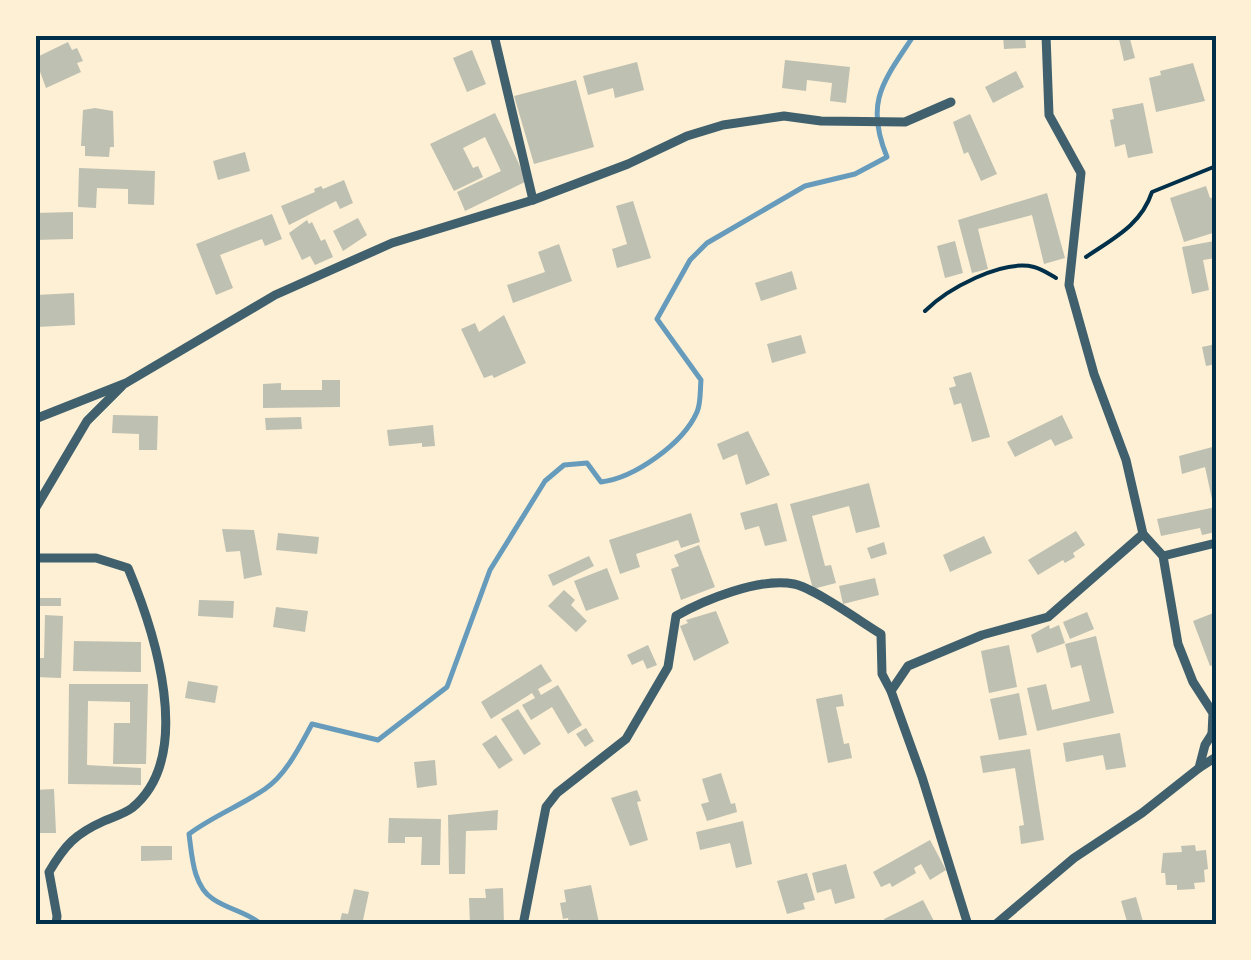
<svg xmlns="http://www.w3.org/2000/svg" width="1251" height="960" viewBox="0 0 1251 960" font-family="'Fira Sans',sans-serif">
<rect width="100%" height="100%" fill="#fdf0d5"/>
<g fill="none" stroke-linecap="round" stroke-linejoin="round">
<!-- stream -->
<path stroke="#669bbc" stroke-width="5" d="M262,925C248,912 229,910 213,899C193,886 192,856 189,834C213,816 240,806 265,789C286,775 300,746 312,724L378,740L447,687L490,570L545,481L564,465L587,463L601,482C634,478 683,444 697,412C701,403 700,390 701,380L657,319L690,260L707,243L805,186L855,174L887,157C864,101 884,81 914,35"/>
</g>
<!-- building -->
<g fill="#bec0b2">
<polygon points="1003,35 1025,35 1026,48 1004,49"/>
<polygon points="1118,35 1129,35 1135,58 1124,61"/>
<polygon points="68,42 72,50 77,48 83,61 77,63 81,72 46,88 35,58"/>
<polygon points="472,50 486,84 467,92 453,58"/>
<polygon points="785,60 850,67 846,103 830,101 832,83 807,80 806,91 782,88"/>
<polygon points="637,62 644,90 615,98 613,88 588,95 583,76"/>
<polygon points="1193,63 1205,101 1156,112 1149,78 1161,75 1160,71"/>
<polygon points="1016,71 1024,87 993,103 985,87"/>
<polygon points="576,80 594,147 534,164 514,96"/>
<polygon points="1143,103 1153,153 1128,158 1125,144 1115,147 1110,120 1114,119 1112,109"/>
<polygon points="95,108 113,111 114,147 110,147 109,157 85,156 85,146 81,146 83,110"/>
<polygon points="495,113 527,181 465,211 457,192 501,171 485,137 463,148 473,168 478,166 483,177 454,191 430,144"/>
<polygon points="970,114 997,174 981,181 968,152 964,154 953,122"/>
<polygon points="245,152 250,171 218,180 213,161"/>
<polygon points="79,168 155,171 154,205 128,204 128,189 97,188 96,208 78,207"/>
<polygon points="344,180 353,203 340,209 336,201 289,225 281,206 315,192 314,189 321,186 323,189"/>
<polygon points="1206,186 1210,198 1216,197 1216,232 1184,242 1170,198"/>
<polygon points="1047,193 1065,258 1044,264 1032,215 978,229 988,269 972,273 958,220"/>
<polygon points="633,201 651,258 617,268 612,249 627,244 616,206"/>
<polygon points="73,212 73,239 35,240 35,213"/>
<polygon points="272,214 282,239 265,246 262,239 220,255 233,288 216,295 196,244"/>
<polygon points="358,218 367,235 343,251 333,231"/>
<polygon points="307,220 309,224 312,222 321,241 325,239 333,257 315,265 310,256 302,260 289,233"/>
<polygon points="955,241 963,273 945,278 937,246"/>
<polygon points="1214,241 1216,258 1203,260 1209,290 1192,294 1182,247"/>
<polygon points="559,244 572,281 513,303 507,285 545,272 538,252"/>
<polygon points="792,271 797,289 761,301 755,283"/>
<polygon points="74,293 75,325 37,327 36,295"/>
<polygon points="504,315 526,363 494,378 492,375 484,378 461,329 475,323 479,332"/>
<polygon points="801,335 806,353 772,363 767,344"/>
<polygon points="1216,344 1216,364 1206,366 1202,347"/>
<polygon points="971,372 990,437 972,442 961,403 954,405 949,388 956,386 953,377"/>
<polygon points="322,380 340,380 340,407 263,408 263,384 281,383 281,390 322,390"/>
<polygon points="113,415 158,416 157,450 139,450 139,434 112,433"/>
<polygon points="1062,415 1073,438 1055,446 1051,439 1015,457 1007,442"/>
<polygon points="301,417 302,429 266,430 265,418"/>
<polygon points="433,425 435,446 422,447 422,443 389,446 387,430"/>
<polygon points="748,431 770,475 746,485 737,454 723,460 717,444"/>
<polygon points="1216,446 1216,503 1213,504 1205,467 1182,474 1179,456"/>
<polygon points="869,483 880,527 856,533 849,506 812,516 825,566 831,565 836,583 813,589 790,504"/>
<polygon points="777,503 787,541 765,546 759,526 745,530 740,513"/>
<polygon points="1216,507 1216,532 1202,535 1200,528 1161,536 1157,519"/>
<polygon points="691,513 700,542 681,548 678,540 636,554 640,567 620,574 609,540"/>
<polygon points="222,529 254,530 262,575 244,579 240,551 226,552"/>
<polygon points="1076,531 1085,545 1073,553 1075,557 1065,563 1063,560 1038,575 1028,560"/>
<polygon points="278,533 319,537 317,554 276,550"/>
<polygon points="984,536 992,553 950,572 943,555"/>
<polygon points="884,542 887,554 871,559 867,548"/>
<polygon points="699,545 715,587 681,600 671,569 679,566 674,555"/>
<polygon points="589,556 594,566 553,586 548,575"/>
<polygon points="607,568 619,599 586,611 574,581"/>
<polygon points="875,578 879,595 843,604 839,586"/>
<polygon points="564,590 575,600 571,605 587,621 576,632 548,606"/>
<rect x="40" y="598" width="21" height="8"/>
<polygon points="199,600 234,601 233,618 198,616"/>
<polygon points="276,607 308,611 305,632 273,627"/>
<polygon points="716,611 729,643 694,661 680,626 688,623 686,620"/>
<polygon points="1087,612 1094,629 1070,639 1063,622"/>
<polygon points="1216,612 1216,664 1210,666 1193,621"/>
<polygon points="45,615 63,616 61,678 35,677 35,658 44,658"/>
<polygon points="1049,625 1050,629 1059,625 1065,643 1037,653 1031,635"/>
<polygon points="1096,636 1114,713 1037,731 1027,688 1046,684 1052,710 1090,701 1081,665 1071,668 1065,644"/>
<polygon points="74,641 141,642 141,672 73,671"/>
<polygon points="648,645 657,665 647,669 643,660 632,665 627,655"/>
<polygon points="1009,645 1017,687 989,693 981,651"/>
<polygon points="541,664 552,681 538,689 541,695 558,685 582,725 568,734 552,707 531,720 522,705 535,698 532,693 491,719 481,702"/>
<polygon points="188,681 218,686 215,703 185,698"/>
<polygon points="69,684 148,684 146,764 113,764 114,723 130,723 130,702 88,701 87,765 141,768 141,785 68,784"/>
<polygon points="1019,693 1027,735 999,740 990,699"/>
<polygon points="842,694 844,706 836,707 844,744 849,743 852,758 828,763 816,699"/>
<polygon points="518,709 541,744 524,755 501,719"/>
<polygon points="586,728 594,741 585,747 576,734"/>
<polygon points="1120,733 1126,767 1106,770 1103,755 1066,762 1063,743"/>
<polygon points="496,735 513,760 499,769 482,744"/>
<polygon points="1030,749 1044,840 1021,844 1019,826 1024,825 1015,768 983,773 980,756"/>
<polygon points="435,760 437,785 417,788 414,762"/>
<polygon points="721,773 731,804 735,803 737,812 707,821 701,804 709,802 702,779"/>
<polygon points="54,789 56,833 37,833 35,790"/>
<polygon points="637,790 641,801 637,802 648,840 630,846 611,798"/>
<polygon points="498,810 497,830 466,831 465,874 449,874 448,815"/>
<polygon points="389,818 441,819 440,865 421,865 422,837 405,837 405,843 388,843"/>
<polygon points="743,821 752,864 736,868 730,843 700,850 696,832"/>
<polygon points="930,840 946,870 930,880 921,864 914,868 916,873 892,887 890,883 881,887 873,872"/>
<polygon points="1195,845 1196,851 1206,850 1208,869 1204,870 1205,882 1194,883 1195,889 1177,890 1177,885 1166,885 1165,873 1161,873 1163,853 1182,852 1181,846"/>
<polygon points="141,846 172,846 172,860 141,861"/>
<polygon points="846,864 855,898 835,904 831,889 817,893 812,873"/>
<polygon points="807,873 815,900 803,903 805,909 787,914 777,881"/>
<polygon points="591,885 599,923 569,925 568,918 563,919 560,903 566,902 564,890"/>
<polygon points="503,888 504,925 470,925 469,898 486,898 485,889"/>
<polygon points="354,889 369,892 362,925 339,925 342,913 348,914"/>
<polygon points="1136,897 1144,925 1128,925 1121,901"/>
<polygon points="923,900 936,925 887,925 884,919"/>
</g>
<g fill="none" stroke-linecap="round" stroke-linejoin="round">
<!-- path -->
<g stroke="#003049" stroke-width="4">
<path d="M1086,257C1114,238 1141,225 1152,192L1216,166"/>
<path d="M925,311C947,289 1002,259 1034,267C1042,269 1049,274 1056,278"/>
</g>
<!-- minor -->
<g stroke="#3f606c" stroke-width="9">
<polyline points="494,35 533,200"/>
<polyline points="1046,35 1049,115 1081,173 1069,285 1094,374 1126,460 1143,534 1163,556 1178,644 1193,682 1213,713 1212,734 1216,741"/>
<polyline points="35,419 126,383 275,295 392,243 533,200 628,164 687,136 723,125 784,116 821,121 905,122 951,102"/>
<polyline points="35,509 87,421 122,386"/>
<polyline points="1163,556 1216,543"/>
<path d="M35,558H96L128,568C154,630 196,756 132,808C124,814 113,817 104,821C75,834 65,845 49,872L57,916L56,925"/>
<polyline points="891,691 908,666 982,635 1048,617 1143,534"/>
<polyline points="1199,768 1216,757"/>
<path d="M523,925L546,807L557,793L626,739L668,667L676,616C704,600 760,577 794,584C814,588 861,622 881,634L882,674L891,691L922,777L968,925"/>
<polyline points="995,925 1074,858 1142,813 1199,768 1205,745 1212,734"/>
</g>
</g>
<!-- border -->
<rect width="1251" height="960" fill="none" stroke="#fdf0d5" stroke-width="75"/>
<rect x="38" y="38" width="1176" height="884" fill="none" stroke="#003049" stroke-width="4"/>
</svg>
